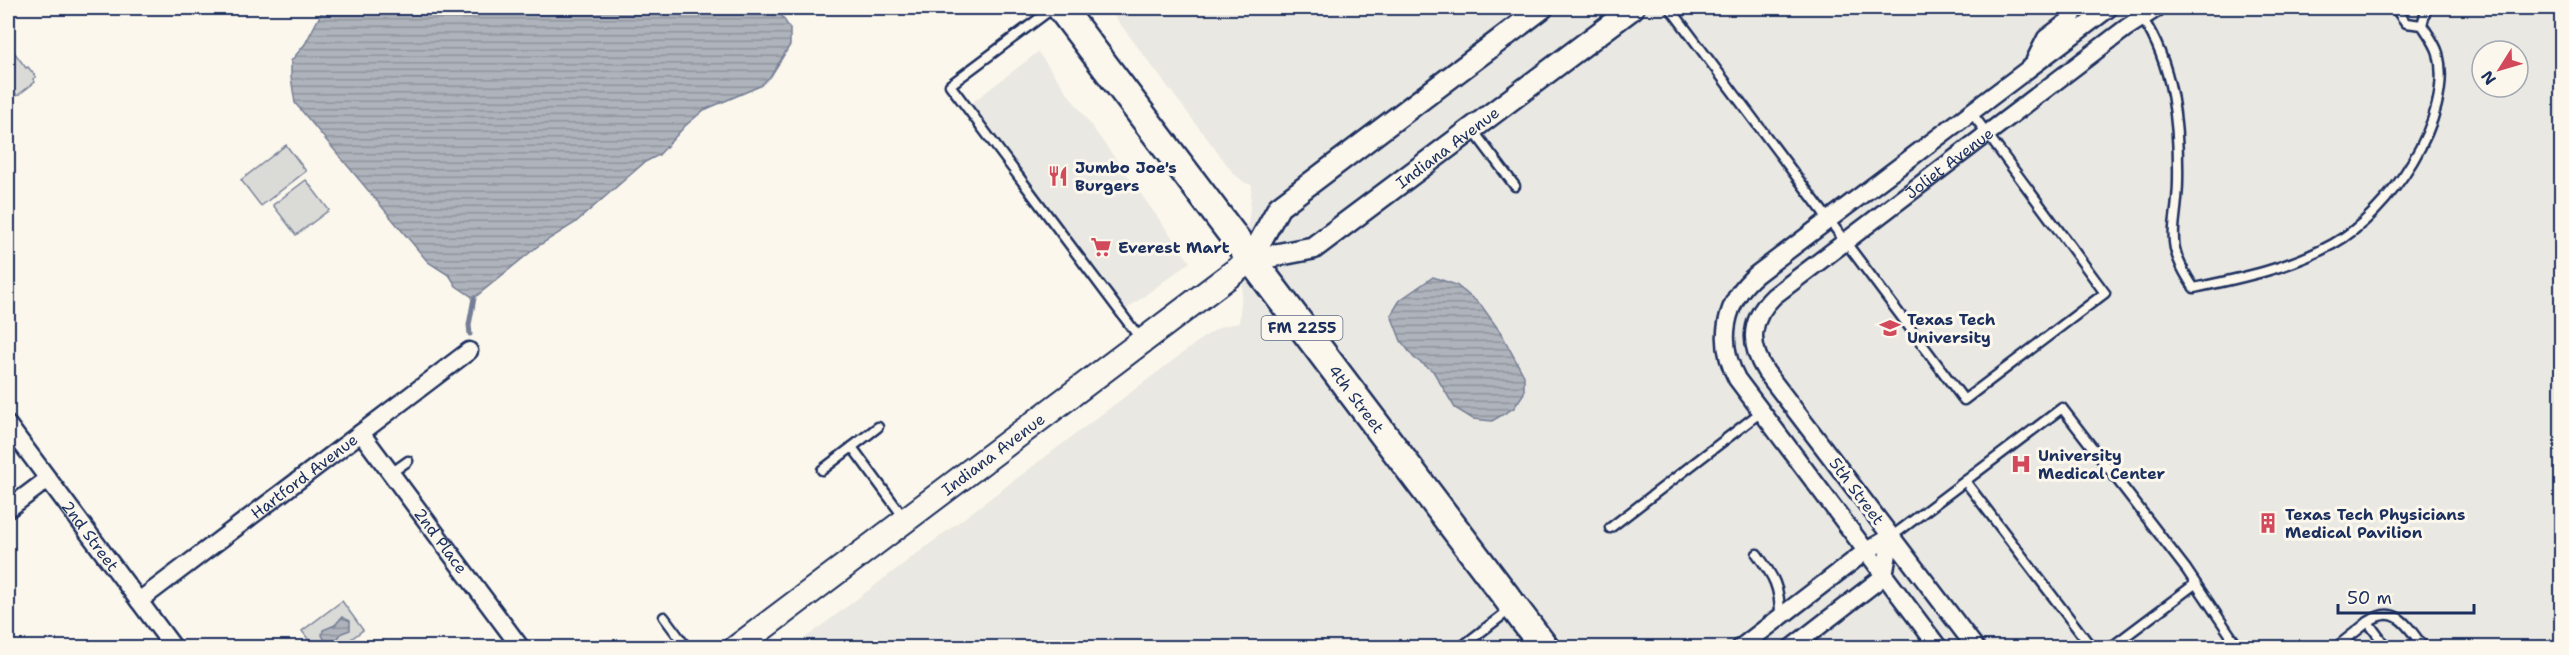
<svg xmlns="http://www.w3.org/2000/svg" width="2569" height="655" viewBox="0 0 2569 655" font-family="'Shantell Sans',sans-serif">
<defs>
<pattern id="water-rules" width="6" height="5" patternUnits="userSpaceOnUse" patternTransform="scale(1.5)"><rect width="6" height="5" fill="#afb3bb"/><path d="M0 2.5h6" fill="none" stroke="#8e929b"/></pattern>
</defs>
<rect width="100%" height="100%" fill="#fbf7ec"/>
<filter id="ink" filterUnits="userSpaceOnUse"><feTurbulence type="fractalNoise" baseFrequency=".0167" numOctaves="2"/><feDisplacementMap in="SourceGraphic" scale="12" xChannelSelector="R" yChannelSelector="G"/><feConvolveMatrix kernelMatrix="1 2 1 2 8 2 1 2 1" color-interpolation-filters="sRGB"/></filter>
<g filter="url(#ink)">
<!-- built -->
<g fill="#eae8e2" fill-rule="evenodd">
<path d="M1108,8H2561V647L792,648L1204,337L1222,326L1239,323L1252,185L1245,183L1234,174ZM2482,51H2518V87H2482Z"/>
<polygon points="1038,52 1190,262 1124,311 969,105"/>
</g>
<!-- pitch -->
<g fill="#dadad7" stroke="#7a849a" stroke-width="1.5">
<polygon points="8,44 26,68 28,67 36,77 33,79 35,82 17,96 8,83"/>
<polygon points="286,145 306,171 261,206 241,180"/>
<polygon points="306,180 329,210 296,235 273,205"/>
<polygon points="342,601 363,630 339,648 314,647 302,631"/>
</g>
<!-- water -->
<g fill="url(#water-rules)" stroke="#747e96" stroke-width="1.5">
<polygon points="324,8 777,8 790,29 790,45 771,76 760,86 704,110 685,126 659,155 645,162 575,223 538,246 474,298 456,286 450,276 428,262 295,103 291,77 291,61 305,44"/>
<polygon points="1433,277 1456,285 1481,305 1501,333 1524,376 1524,393 1514,408 1492,421 1473,419 1455,408 1433,371 1414,358 1401,341 1391,315 1400,300"/>
<polygon points="342,617 350,621 350,630 342,633 334,643 326,642 322,635 323,630 335,625"/>
</g>
<g fill="none" stroke-linecap="round" stroke-linejoin="round">
<!-- stream -->
<polyline stroke="#747e96" stroke-width="5" points="470,334 469,325 474,298"/>
<!-- service casing -->
<g stroke="#1b2f5e" stroke-width="13">
<g id="service">
<polyline points="1053,8 950,85 1142,341"/>
<polyline points="1670,8 1964,400 2105,293 1971,112"/>
<path d="M2142,18C2174,65 2179,126 2178,182C2177,233 2162,240 2194,288C2242,278 2290,268 2333,244C2388,214 2455,118 2438,53C2435,43 2428,34 2422,25L2406,23L2395,8"/>
<polyline points="2422,25 2426,10 2424,8"/>
<polyline points="1472,129 1515,186"/>
<polyline points="852,447 905,519"/>
<polyline points="822,470 878,427"/>
<polyline points="391,473 408,461"/>
<polyline points="1965,481 2092,648"/>
<polyline points="1610,528 1761,412"/>
<polyline points="1891,537 2062,408 2186,569 2239,648"/>
<path d="M1757,554C1774,577 1780,587 1780,616"/>
<polyline points="664,617 687,648"/>
<path d="M2368,622C2396,602 2408,627 2424,648"/>
<polyline points="1460,648 1512,608"/>
<polyline points="2110,648 2195,584"/>
<polyline points="2335,648 2368,622 2387,648"/>
</g>
</g>
<!-- minor casing -->
<g stroke="#1b2f5e" stroke-width="21">
<g id="minor">
<polyline points="2035,60 2046,38 2071,19 2076,8"/>
<path id="s1" d="M8,425L174,648"/>
<path id="s2" d="M361,433L521,648"/>
<polyline points="8,509 48,479"/>
<path id="s3" d="M139,601L469,351"/>
<polyline points="1740,648 1866,551 1891,537"/>
<polyline points="1791,648 1884,576 1891,537"/>
<path d="M1939,648L1737,379C1717,342 1724,301 1757,274L2109,8"/>
<path id="s4" d="M1976,648L1766,372C1748,344 1750,319 1774,296L2126,28L2157,8"/>
</g>
</g>
<!-- tertiary casing -->
<g stroke="#1b2f5e" stroke-width="26">
<g id="tertiary">
<path id="s5" d="M1250,260L1313,248L1633,8"/>
<polyline points="1250,260 1279,207 1542,8"/>
</g>
</g>
<!-- secondary casing -->
<g stroke="#1b2f5e" stroke-width="28">
<g id="secondary">
<path id="s6" d="M736,648L1250,260"/>
</g>
</g>
<!-- primary casing -->
<g stroke="#1b2f5e" stroke-width="32">
<g id="primary">
<path id="s7" d="M1061,8L1545,648"/>
</g>
</g>
<!-- service -->
<use href="#service" stroke="#fbf7ec" stroke-width="8"/>
<!-- minor -->
<use href="#minor" stroke="#fbf7ec" stroke-width="16"/>
<!-- tertiary -->
<use href="#tertiary" stroke="#fbf7ec" stroke-width="21"/>
<!-- secondary -->
<use href="#secondary" stroke="#fbf7ec" stroke-width="24"/>
<!-- primary -->
<use href="#primary" stroke="#fbf7ec" stroke-width="27"/>
</g>
</g>
<!-- icons -->
<defs>
<g id="restaurant-bare" transform="scale(1.62)"><path d="M-5-6h1v4h1v-4h1v4h1v-4h1v5L-1.5 .5V6h-2V.5L-5-1ZM5-6V6H3V1.5H1.5Q1.5-4 5-6Z" fill="#d1495b" stroke="#fbf7ec" stroke-width="2.5" paint-order="stroke"/></g>
<g id="supermarket-bare" transform="scale(1.62)"><path d="M-6-5.5h2.5l.6 2H6L4.5 2H-2.5L-4.4-4H-6ZM-1.5 3.2a1.3 1.3 0 1 0 .1 0ZM3 3.2a1.3 1.3 0 1 0 .1 0Z" fill="#d1495b" stroke="#fbf7ec" stroke-width="2.5" paint-order="stroke"/></g>
<g id="university-bare" transform="scale(1.62)"><path d="M0-5L7-2L0 1L-7-2ZM-4 1L0 2.5L4 1V4Q0 6-4 4Z" fill="#d1495b" stroke="#fbf7ec" stroke-width="2.5" paint-order="stroke"/></g>
<g id="hospital-bare" transform="scale(1.62)"><path d="M-5-5h3v3.5h4V-5h3V5h-3V1.5h-4V5h-3Z" fill="#d1495b" stroke="#fbf7ec" stroke-width="2.5" paint-order="stroke"/></g>
<g id="building-bare" transform="scale(1.62)"><path d="M-4-6H4V6H1V3H-1V6H-4ZM-2.5-4.3h1.7v1.8h-1.7ZM.8-4.3h1.7v1.8H.8ZM-2.5-1h1.7V.8h-1.7ZM.8-1h1.7V.8H.8Z" fill="#d1495b" stroke="#fbf7ec" stroke-width="2.5" paint-order="stroke"/></g>
</defs>
<g fill-rule="evenodd">
<use href="#restaurant-bare" x="1058" y="176"/>
<use href="#supermarket-bare" x="1101" y="247"/>
<use href="#university-bare" x="1890" y="328"/>
<use href="#hospital-bare" x="2021" y="464"/>
<use href="#building-bare" x="2268" y="523"/>
</g>
<g text-anchor="middle" stroke-width="6" stroke-linejoin="round" paint-order="stroke">
<!-- shield labels -->
<rect fill="#fbf7ec" stroke="#5e6b89" stroke-width="1.5" x="1261.5" y="316" width="81" height="24" rx="4.5"/>
<g font-size="15" font-weight="bold" fill="#1b2f5e">
<text x="1302" y="333">FM 2255</text>
</g>
<!-- street labels -->
<g font-size="16" fill="#1b2f5e" stroke="#fbf7ec">
<text dy="6" stroke="none"><textPath href="#s5" startOffset="232">Indiana Avenue</textPath></text>
<text dy="6" stroke="none"><textPath href="#s4" startOffset="651">Joliet Avenue</textPath></text>
<text dy="6" stroke="none"><textPath href="#s7" startOffset="490">4th Street</textPath></text>
<text dy="6" stroke="none"><textPath href="#s6" startOffset="322">Indiana Avenue</textPath></text>
<text dy="6" stroke="none"><textPath href="#s3" startOffset="207">Hartford Avenue</textPath></text>
<text transform="translate(1857 491) rotate(53)" y="6">5th Street</text>
<text dy="6" stroke="none"><textPath href="#s1" startOffset="138">2nd Street</textPath></text>
<text dy="6" stroke="none"><textPath href="#s2" startOffset="134">2nd Place</textPath></text>
</g>
<!-- poi labels -->
<g font-size="16" font-weight="bold" fill="#1b2f5e" stroke="#fbf7ec" text-anchor="start">
<text x="1075" y="173">Jumbo Joe's<tspan x="1075" dy="18">Burgers</tspan></text>
<text x="1118" y="253">Everest Mart</text>
<text x="1907" y="325">Texas Tech<tspan x="1907" dy="18">University</tspan></text>
<text x="2038" y="461">University<tspan x="2038" dy="18">Medical Center</tspan></text>
<text x="2285" y="520">Texas Tech Physicians<tspan x="2285" dy="18">Medical Pavilion</tspan></text>
</g>
</g>
<!-- margin -->
<rect width="2569" height="655" fill="none" stroke="#fbf7ec" stroke-width="30"/>
<rect x="15" y="15" width="2539" height="625" fill="none" stroke="#1b2f5e" stroke-width="2" filter="url(#ink)"/>
<!-- north arrow -->
<g transform="translate(2500 69) rotate(233)"><circle r="28" fill="#fbf7ec" stroke="#a1a7b3" stroke-width="1.5"/>
<path d="M0-4.5L10 22L0 15L-10 22Z" fill="#d1495b"/>
<text y="-9" font-size="16" font-weight="bold" text-anchor="middle" fill="#1b2f5e">N</text>
</g>
<!-- scale -->
<path d="M2338 604v9h136v-9" fill="none" stroke="#1b2f5e" stroke-width="3"/>
<text x="2347" y="604" font-size="18" fill="#1b2f5e" stroke="#fbf7ec" stroke-width="4.5" paint-order="stroke">50 m</text>
</svg>
